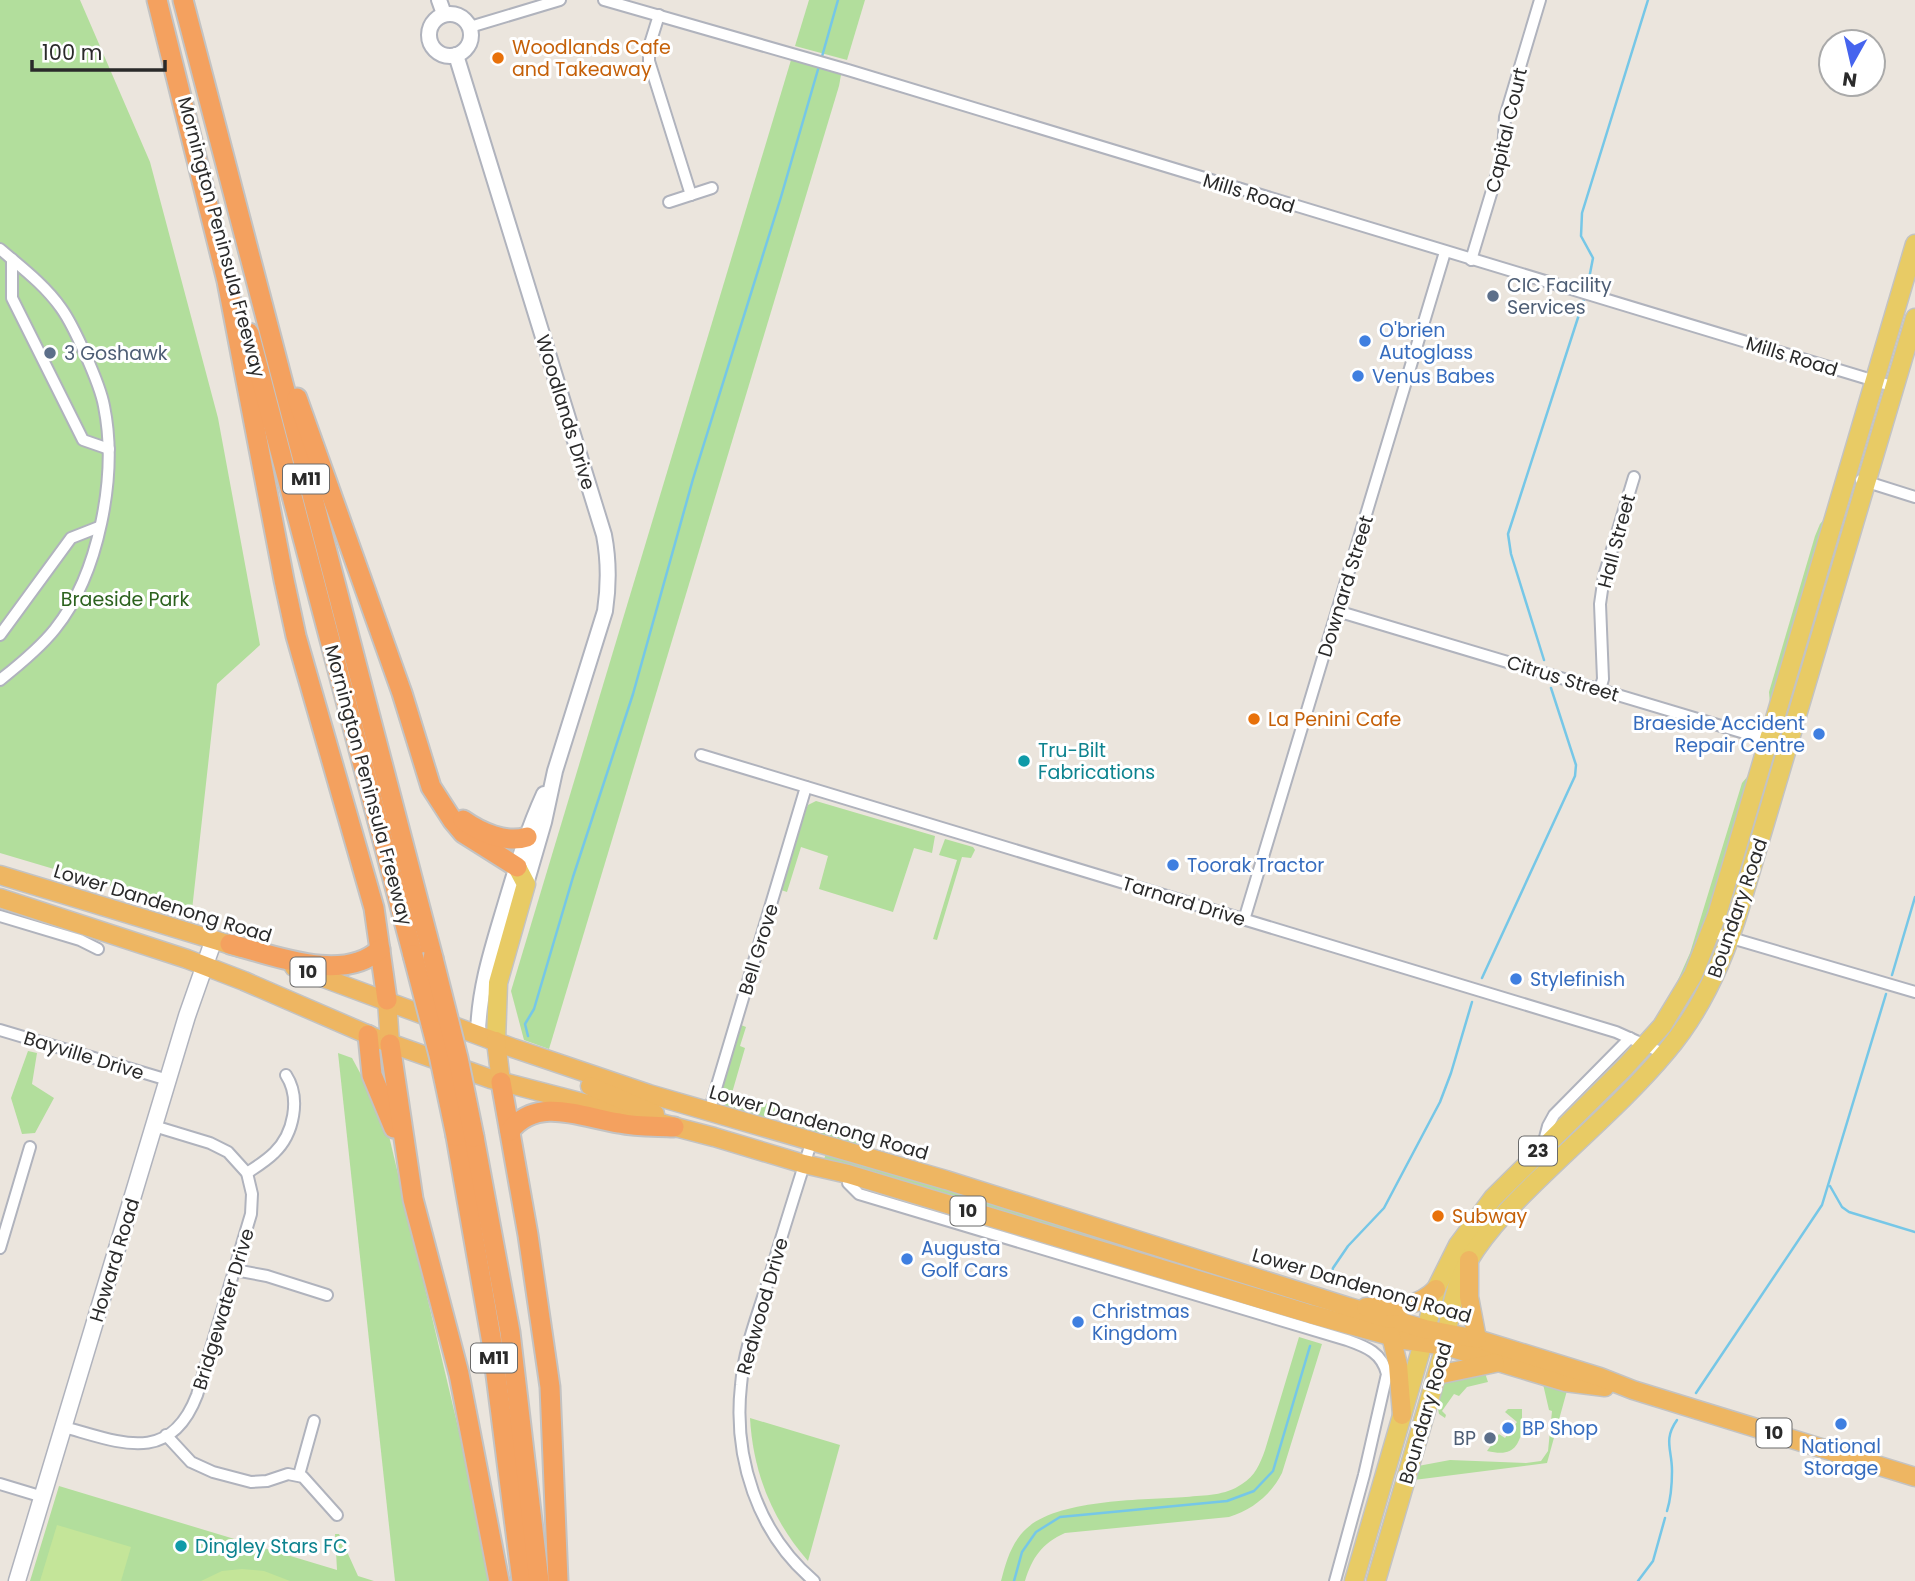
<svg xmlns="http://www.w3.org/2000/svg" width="1915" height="1581" viewBox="0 0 1915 1581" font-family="Poppins,sans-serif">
<rect width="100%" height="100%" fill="#ebe5dd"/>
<!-- green -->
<g fill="#b2de9c">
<polygon points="0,0 80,0 150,162 218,418 260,645 217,684 192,910 0,853"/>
<polygon points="809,0 865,0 847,60 795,46"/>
<polygon points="791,60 837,72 841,75 839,86 549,1049 524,1040 511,991"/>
<polygon points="1826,517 1771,703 1770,704 1769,692 1815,536 1820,524"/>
<path d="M1747,777L1744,796C1724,864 1709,938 1670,998L1690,953L1742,783Z"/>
<polygon points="816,801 935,836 932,853 914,848 893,912 819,889 828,856 801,847 787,892 781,890 805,811 808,805"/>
<polygon points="945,839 973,847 975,850 971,858 962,857 937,940 933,939 957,860 939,855"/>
<path d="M741,1025L746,1027L740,1046L745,1048L732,1093L774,1106L776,1110L772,1121C754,1116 723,1116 720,1094Z"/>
<polygon points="28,1051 37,1053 32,1084 54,1098 35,1133 22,1134 11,1098"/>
<polygon points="338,1053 352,1058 385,1119 485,1541 491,1581 395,1581"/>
<polygon points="787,1110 863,1134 857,1146 782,1125 784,1112"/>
<polygon points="826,1154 984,1199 1203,1267 1243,1286 848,1168 824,1159"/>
<path d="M1299,1337L1322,1344L1282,1473C1271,1495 1252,1510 1229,1517L1065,1533C1042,1543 1032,1558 1025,1581H1001C1006,1562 1011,1543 1026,1529C1057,1499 1143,1500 1186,1497C1205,1495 1225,1496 1242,1484C1255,1476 1260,1464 1265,1450Z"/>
<polygon points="1485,1373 1488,1382 1467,1387 1459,1396 1454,1394 1442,1411 1446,1415 1445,1418 1439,1414 1437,1403 1444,1382"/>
<polygon points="1543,1384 1568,1387 1547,1463 1414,1480 1418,1466 1450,1460 1526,1463 1541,1461 1548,1451 1552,1411 1549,1410"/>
<path d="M1508,1409H1522V1424L1524,1425C1518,1448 1513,1457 1487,1451L1499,1434L1505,1438L1517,1422L1505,1412Z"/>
<path d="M750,1418L840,1445L808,1561C772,1520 753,1472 750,1418Z"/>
<polygon points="59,1486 337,1570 335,1534 339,1534 358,1576 374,1581 30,1581"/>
</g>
<!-- pitch -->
<g fill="#c4e599">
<polygon points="57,1525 131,1547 121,1581 40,1581"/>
<polygon points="242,1569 264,1571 290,1581 201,1581 222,1571"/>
</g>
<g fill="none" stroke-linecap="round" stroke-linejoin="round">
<!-- stream -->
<g stroke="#76c7e7" stroke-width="2.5">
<polyline points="821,60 838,0"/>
<polyline points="1587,289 1593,258 1581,236 1582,213 1648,0"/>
<polyline points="1544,660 1511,554 1508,534 1585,296"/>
<polyline points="1892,975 1915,897"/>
<polyline points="1482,978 1575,776 1576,765 1551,688"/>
<polyline points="528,1036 525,1024 534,1009 573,877 633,694 693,479 781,197 819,66"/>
<polyline points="1830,1186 1842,1207 1849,1212 1915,1232"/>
<polyline points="1329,1283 1333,1268 1348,1246 1384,1208 1440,1102 1451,1073 1472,1002"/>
<polyline points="1696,1393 1822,1205 1886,994"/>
<path d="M1667,1511C1671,1498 1672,1484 1672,1471C1672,1449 1663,1440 1677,1420"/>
<polyline points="1014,1581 1022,1552 1036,1532 1060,1517 1227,1501 1254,1491 1273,1471 1310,1346"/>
<polyline points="1638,1581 1653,1561 1665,1518"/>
</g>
<!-- minor casing -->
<g stroke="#b0b3bd" stroke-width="14">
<g id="minor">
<polyline points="604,0 848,70 1895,387"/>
<polyline points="659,15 649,47 649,61 691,195"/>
<polyline points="470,27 560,0"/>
<polyline points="669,202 712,188"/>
<path d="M0,249C21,267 45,285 61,308C74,326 100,384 104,406C118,475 99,574 55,629C40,648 19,665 0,680"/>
<polyline points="12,259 12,298 83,440 109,449"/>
<polyline points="1471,260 1503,154 1505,117 1540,0"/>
<polyline points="1861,480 1915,497"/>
<polyline points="1337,611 1788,746"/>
<polyline points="0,635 71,538 99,527"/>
<polyline points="1600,689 1603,679 1600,604 1604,576 1634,477"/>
<polyline points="701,755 1616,1032 1665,1054"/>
<polyline points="0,916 80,940 98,949"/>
<polyline points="1244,920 1445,252"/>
<polyline points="1711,932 1915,992"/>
<polyline points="0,1030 168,1080"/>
<polyline points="709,1112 806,787"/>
<path d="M812,1140C798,1184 784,1228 771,1272C760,1309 744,1347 741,1385C733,1457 757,1533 814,1581"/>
<polyline points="1543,1145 1548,1126 1554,1115 1630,1038"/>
<path d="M247,1173C256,1167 266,1161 274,1153C294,1134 301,1098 286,1075"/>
<path d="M848,1174V1183L859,1194L1347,1340C1367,1347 1382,1353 1387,1374L1364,1475L1335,1581"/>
<polyline points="0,1248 30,1147"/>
<polyline points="235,1270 267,1276 327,1295"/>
<path d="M64,1427C119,1442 170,1466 197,1395L251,1214L252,1194L247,1173L228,1152L210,1143L154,1126"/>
<polyline points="166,1435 191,1462 213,1472 251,1482 267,1481 288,1474 303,1477 337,1515"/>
<polyline points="299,1475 314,1421"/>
<polyline points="0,1484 43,1497"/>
</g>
</g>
<!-- tertiary casing -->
<g stroke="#b0b3bd" stroke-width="18">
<g id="tertiary">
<polyline points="439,0 444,14"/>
<circle cx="450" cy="35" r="21"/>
<path d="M456,55L604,535C609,561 609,584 605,611L555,771L544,822L526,884"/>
<path d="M478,1034C479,987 493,946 506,902C517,865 528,829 544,794"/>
</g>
</g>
<!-- secondary casing -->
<g stroke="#b0b3bd" stroke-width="19">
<polyline id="secondary" points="17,1581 187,1016 214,939"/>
</g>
<!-- primary casing -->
<g stroke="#c3c3c3" stroke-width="21">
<g id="primary">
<polyline points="496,1041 498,983 526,884 517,867"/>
<polyline points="1354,1581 1423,1343 1436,1289 1458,1245 1493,1198 1625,1067 1662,1026 1693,975 1717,915 1915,244"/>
<path d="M1376,1581L1445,1346C1449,1317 1454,1286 1469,1260C1489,1227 1518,1199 1546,1172C1586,1133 1630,1095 1666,1052C1702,1010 1724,960 1740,907L1915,318"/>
</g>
</g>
<!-- trunk casing -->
<g stroke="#c3c3c3" stroke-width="21">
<g id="trunk">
<polyline points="0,875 241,948"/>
<polyline points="0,898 187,959 244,981 378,1039 491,1079 714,1137 804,1164 848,1174 1310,1314 1405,1340 1445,1346 1565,1382 1605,1387"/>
<polyline points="294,967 513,1048 649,1094 946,1180 1349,1307 1425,1329 1477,1339 1600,1377 1633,1390 1915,1477"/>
<polyline points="387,1000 390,1044"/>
<polyline points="496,1041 501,1082"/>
<polyline points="590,1086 655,1114"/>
<polyline points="1469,1260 1469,1297 1477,1339"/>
<path d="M1366,1307C1392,1307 1417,1309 1436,1289"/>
<polyline points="1391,1336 1398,1365 1402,1415"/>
<polyline points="1437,1375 1495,1363"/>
</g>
</g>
<!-- motorway casing -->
<g stroke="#c3c3c3" stroke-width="23">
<g id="motorway">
<polyline points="157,0 227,281 284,580 296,636 374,908 387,1000"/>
<polyline points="183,0 433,958"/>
<polyline points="249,333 413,955"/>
<polyline points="297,398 402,693 431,787 453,821 463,833 517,867"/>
<path d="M463,820C480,832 506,844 527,837"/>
<path d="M230,944C273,955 344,984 380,949"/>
<polyline points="368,1035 372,1075 394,1128"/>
<polyline points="390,1044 413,1199 459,1374 499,1581"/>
<polyline points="501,1082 528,1235 550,1387 558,1581"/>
<path d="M510,1131C537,1095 584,1118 619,1123C637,1127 656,1126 674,1127"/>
<polyline points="456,1136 492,1343 522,1581"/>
<polyline points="474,1137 510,1332 539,1581"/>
</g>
</g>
<!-- minor -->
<use href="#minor" stroke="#fff" stroke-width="10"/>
<!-- tertiary -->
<use href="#tertiary" stroke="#fff" stroke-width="14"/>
<!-- secondary -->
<use href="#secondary" stroke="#fff" stroke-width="16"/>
<!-- primary -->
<use href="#primary" stroke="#e8cb65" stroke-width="18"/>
<!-- trunk -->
<use href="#trunk" stroke="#eeb662" stroke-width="18"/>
<!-- motorway -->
<use href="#motorway" stroke="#f4a15f" stroke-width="19"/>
<!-- motorway-bridge casing -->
<g stroke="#c3c3c3" stroke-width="23" stroke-linecap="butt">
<g id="motorway-bridge">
<polyline points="413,955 439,1055 456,1136"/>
<polyline points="433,958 458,1058 474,1137"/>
</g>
</g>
<!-- motorway-bridge -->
<use href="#motorway-bridge" stroke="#f4a15f" stroke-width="19"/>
</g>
<!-- markers -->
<g fill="#e8710a" stroke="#fff" stroke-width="2.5">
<circle cx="498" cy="58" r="7"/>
<circle cx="1254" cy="719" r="7"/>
<circle cx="1438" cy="1216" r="7"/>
</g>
<g fill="#5c6f8a" stroke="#fff" stroke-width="2.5">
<circle cx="1493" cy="296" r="7"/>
<circle cx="50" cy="353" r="7"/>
<circle cx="1490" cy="1438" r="7"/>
</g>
<g fill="#3f7fe0" stroke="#fff" stroke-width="2.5">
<circle cx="1365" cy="341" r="7"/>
<circle cx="1358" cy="376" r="7"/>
<circle cx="1819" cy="734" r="7"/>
<circle cx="1173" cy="865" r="7"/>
<circle cx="1516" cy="979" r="7"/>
<circle cx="907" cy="1259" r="7"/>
<circle cx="1078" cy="1322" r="7"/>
<circle cx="1841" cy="1424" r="7"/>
<circle cx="1508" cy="1428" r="7"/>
</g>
<g fill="#0f9aa8" stroke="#fff" stroke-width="2.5">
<circle cx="1024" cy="761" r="7"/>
<circle cx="181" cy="1546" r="7"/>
</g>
<g text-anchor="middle" stroke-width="6" stroke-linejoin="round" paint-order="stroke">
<!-- shield labels -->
<g fill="#fff" stroke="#6a6a6a" stroke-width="2">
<rect x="283" y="464.5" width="46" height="29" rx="5"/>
<rect x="290.5" y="957.5" width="35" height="29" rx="5"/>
<rect x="1519" y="1136.5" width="38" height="29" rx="5"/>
<rect x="950.5" y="1196.5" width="35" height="29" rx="5"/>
<rect x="471" y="1343.5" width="46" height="29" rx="5"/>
<rect x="1756.5" y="1418.5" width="35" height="29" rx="5"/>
</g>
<g font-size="18" font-weight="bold" fill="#2a2a2a">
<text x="306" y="485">M11</text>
<text x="308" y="978">10</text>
<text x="1538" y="1157">23</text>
<text x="968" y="1217">10</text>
<text x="494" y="1364">M11</text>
<text x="1774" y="1439">10</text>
</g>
<!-- food labels -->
<g font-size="19" fill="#c56008" stroke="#fff" text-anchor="start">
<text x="512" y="54">Woodlands Cafe<tspan x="512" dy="22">and Takeaway</tspan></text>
<text x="1268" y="726">La Penini Cafe</text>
<text x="1452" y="1223">Subway</text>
</g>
<!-- street labels -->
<g font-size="19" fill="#2a2a2a" stroke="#fff">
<text transform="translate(1506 130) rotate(-77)" y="7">Capital Court</text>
<text transform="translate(1249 193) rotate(17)" y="7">Mills Road</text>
<text transform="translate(222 237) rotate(75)" y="7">Mornington Peninsula Freeway</text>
<text transform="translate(1792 356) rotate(17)" y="7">Mills Road</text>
<text transform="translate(566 412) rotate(73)" y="7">Woodlands Drive</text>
<text transform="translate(1616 541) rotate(-75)" y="7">Hall Street</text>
<text transform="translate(1345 586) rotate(-73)" y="7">Downard Street</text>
<text transform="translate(1563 678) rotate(17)" y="7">Citrus Street</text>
<text transform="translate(369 785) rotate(75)" y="7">Mornington Peninsula Freeway</text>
<text transform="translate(1184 901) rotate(17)" y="7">Tarnard Drive</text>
<text transform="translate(163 903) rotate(17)" y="7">Lower Dandenong Road</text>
<text transform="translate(1737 908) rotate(-71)" y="7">Boundary Road</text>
<text transform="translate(758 949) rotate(-73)" y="7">Bell Grove</text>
<text transform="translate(84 1055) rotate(17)" y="7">Bayville Drive</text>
<text transform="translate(819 1122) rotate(16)" y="7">Lower Dandenong Road</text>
<text transform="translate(114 1260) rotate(-73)" y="7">Howard Road</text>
<text transform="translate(1362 1285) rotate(16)" y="7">Lower Dandenong Road</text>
<text transform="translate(762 1306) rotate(-74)" y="7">Redwood Drive</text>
<text transform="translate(223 1309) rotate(-73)" y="7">Bridgewater Drive</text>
<text transform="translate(1425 1413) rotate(-74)" y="7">Boundary Road</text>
</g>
<!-- service labels -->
<g font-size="19" fill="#4e5e75" stroke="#fff" text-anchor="start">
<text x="1507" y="292">CIC Facility<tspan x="1507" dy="22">Services</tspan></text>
<text x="64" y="360">3 Goshawk</text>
<text x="1476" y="1445" text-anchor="end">BP</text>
</g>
<!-- shop labels -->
<g font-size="19" fill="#366cbe" stroke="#fff" text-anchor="start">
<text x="1379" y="337">O'brien<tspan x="1379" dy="22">Autoglass</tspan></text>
<text x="1372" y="383">Venus Babes</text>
<text x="1805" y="730" text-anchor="end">Braeside Accident<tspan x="1805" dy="22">Repair Centre</tspan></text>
<text x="1187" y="872">Toorak Tractor</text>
<text x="1530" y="986">Stylefinish</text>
<text x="921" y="1255">Augusta<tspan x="921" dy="22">Golf Cars</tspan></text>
<text x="1092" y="1318">Christmas<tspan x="1092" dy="22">Kingdom</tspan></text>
<text x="1522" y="1435">BP Shop</text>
<text x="1841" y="1453" text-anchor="middle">National<tspan x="1841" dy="22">Storage</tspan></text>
</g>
<!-- park labels -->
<g font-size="19" fill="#2c621e" stroke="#fff">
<text x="125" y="606">Braeside Park</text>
</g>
<!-- culture labels -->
<g font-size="19" fill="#0d838f" stroke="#fff" text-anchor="start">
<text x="1038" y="757">Tru-Bilt<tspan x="1038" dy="22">Fabrications</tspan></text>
<text x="195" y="1553">Dingley Stars FC</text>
</g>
</g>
<!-- north arrow -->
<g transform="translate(1852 63) rotate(188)"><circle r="33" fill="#ffffff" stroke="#aaaaaa" stroke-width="2"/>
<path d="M0-5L12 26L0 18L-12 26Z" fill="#4664ee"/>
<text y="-10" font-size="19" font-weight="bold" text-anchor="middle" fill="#2a2a2a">N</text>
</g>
<!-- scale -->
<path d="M32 60v10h133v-10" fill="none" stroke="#2a2a2a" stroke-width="3.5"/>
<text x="42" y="60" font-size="21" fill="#2a2a2a" stroke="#ffffff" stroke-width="5" paint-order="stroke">100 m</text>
</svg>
